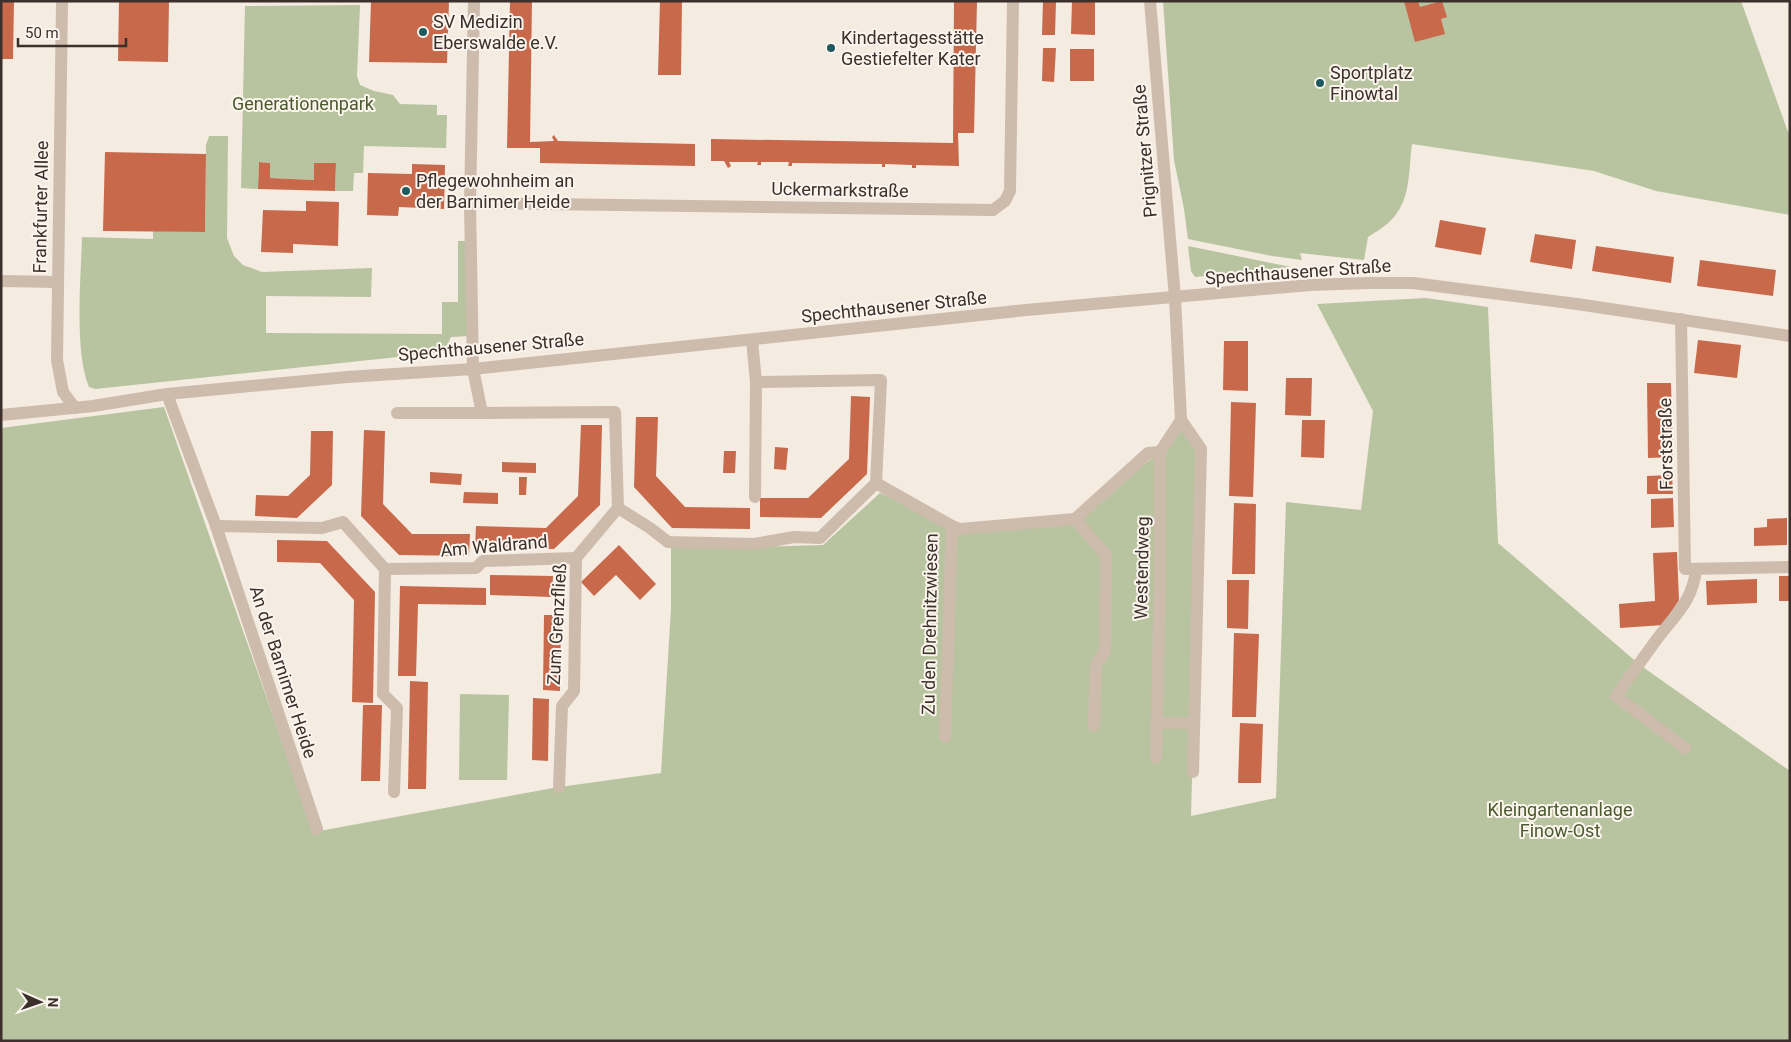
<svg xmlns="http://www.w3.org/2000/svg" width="1791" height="1042" viewBox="0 0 1791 1042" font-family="Roboto,sans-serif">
<rect width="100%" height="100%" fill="#f4ebe1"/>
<!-- green -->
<g fill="#b8c4a0">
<path d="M1163,1H1741L1788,132L1790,133V215L1656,191L1594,171L1412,144C1408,172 1412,203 1387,224C1381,229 1374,233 1368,237L1364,260L1300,253L1302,260L1272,256L1188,239L1184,209L1174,160Z"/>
<polygon points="360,5 357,76 360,85 374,91 393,95 400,104 437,105 437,115 447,115 446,148 364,146 363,173 354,173 353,191 335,191 336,163 314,163 314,180 270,178 270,163 259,162 258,189 241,188 245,6"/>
<path d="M209,136H228L227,238L234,256L243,265L262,272L372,268L371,297L266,296V333L442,334V302H458V241H468L469,336L451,337C448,342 448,347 445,352L95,389L89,387C74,351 81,278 82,237L153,239V231L205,232L206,145Z"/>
<polygon points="1188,246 1291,267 1195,277 1191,271"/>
<polygon points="1426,298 1488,307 1498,543 1640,665 1790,771 1790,1041 1,1041 1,428 164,407 314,832 559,787 661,773 671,608 671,544 754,547 823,545 880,493 960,529 1074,519 1160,452 1181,420 1201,449 1191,816 1276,798 1286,502 1361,510 1373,411 1317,304"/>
<polygon points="460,694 509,695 507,780 459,780"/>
</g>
<!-- building -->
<g fill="#c8694b">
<polygon points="1,1 14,1 13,59 1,59"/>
<polygon points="119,1 169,1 168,62 118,61"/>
<polygon points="371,1 449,1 447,63 369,62"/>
<polygon points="510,1 532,1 530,142 554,141 552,137 554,135 558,141 695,144 695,166 540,163 540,148 507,148"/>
<polygon points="660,1 682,1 681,75 658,75"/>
<polygon points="954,1 977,1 974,133 958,133 959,166 916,165 916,168 912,168 912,165 885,164 885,167 882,167 882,164 792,163 792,166 788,166 789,162 761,162 761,165 757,165 758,162 729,162 731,166 728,168 724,161 711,161 711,139 953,143"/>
<polygon points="1043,1 1056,1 1055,35 1042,35"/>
<polygon points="1072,1 1095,1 1095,35 1071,34"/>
<polygon points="1404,1 1418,1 1420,7 1442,1 1447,17 1441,19 1445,34 1415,42"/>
<polygon points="1043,48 1056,48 1054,82 1042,81"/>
<rect x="1070" y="49" width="24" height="32"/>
<polygon points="105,152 206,154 205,232 103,231"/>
<polygon points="259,162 270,163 270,178 314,180 314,163 336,163 335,191 258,189"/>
<polygon points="412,164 445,165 444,209 399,207 398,216 367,215 368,173 412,174"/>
<polygon points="306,201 339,202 338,246 293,244 293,253 261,252 263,210 306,211"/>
<polygon points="1440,220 1486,228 1481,255 1435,247"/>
<polygon points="1535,234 1576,240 1572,269 1530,262"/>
<polygon points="1596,246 1674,257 1671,283 1592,271"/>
<polygon points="1700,260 1776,270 1773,296 1697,286"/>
<polygon points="1698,340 1741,345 1737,378 1694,373"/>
<polygon points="1224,341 1248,341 1248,391 1223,390"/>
<polygon points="1286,378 1312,378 1311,416 1285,415"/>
<polygon points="1647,383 1671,383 1673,457 1648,458"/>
<polygon points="851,396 870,397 867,474 821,518 760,517 760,498 808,498 849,459"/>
<polygon points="1231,402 1256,403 1253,497 1229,496"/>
<polygon points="636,417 658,417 656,476 685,507 750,508 750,529 672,528 634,487"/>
<polygon points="1302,420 1325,420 1324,458 1301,457"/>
<polygon points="581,425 602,425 600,505 554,549 475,547 476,526 546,528 578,496"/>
<polygon points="364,430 385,431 383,504 412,534 470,534 469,556 399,555 361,516"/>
<polygon points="311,431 333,431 332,485 297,518 255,516 256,495 288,496 310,475"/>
<polygon points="775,447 788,448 786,470 774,469"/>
<polygon points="724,451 736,451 735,473 723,473"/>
<polygon points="502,462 536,463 536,473 502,472"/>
<polygon points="430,472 462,474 461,485 430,483"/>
<polygon points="1672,475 1673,494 1647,494 1647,476"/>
<polygon points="519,477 527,477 526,495 519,495"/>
<polygon points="464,492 498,493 498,504 463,503"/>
<polygon points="1673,498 1674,527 1651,528 1651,499"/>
<polygon points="1234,503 1256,504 1255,574 1232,574"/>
<polygon points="1787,518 1787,545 1754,546 1754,528 1767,527 1767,519"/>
<polygon points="277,540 327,541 375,592 373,703 352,702 354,600 320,563 277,562"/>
<polygon points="619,545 656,584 640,600 616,575 594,596 581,582"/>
<polygon points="1677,552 1679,600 1663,625 1620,628 1619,604 1655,601 1653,553"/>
<polygon points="490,575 553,576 552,597 490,595"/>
<rect x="1779" y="576" width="11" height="25"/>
<polygon points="1757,579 1757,603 1707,605 1706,581"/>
<polygon points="1227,580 1249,580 1248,629 1227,628"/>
<polygon points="400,586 486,588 486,605 418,604 416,676 398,676"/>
<polygon points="544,615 561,615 560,691 543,690"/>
<polygon points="1234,633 1259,634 1256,717 1232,717"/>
<polygon points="410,681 428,682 426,789 408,789"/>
<polygon points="533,698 549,699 548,761 532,760"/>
<polygon points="363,705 382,705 380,781 361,781"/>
<polygon points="1240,723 1263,724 1261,783 1238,783"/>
</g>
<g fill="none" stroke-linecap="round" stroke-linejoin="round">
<!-- street -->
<g stroke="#cdbbac" stroke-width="12">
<polyline points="62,1 57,360 63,392 75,408"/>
<polyline points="474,1 470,203 473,369 482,413 615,412 618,508 576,558 574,691 562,706 559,787"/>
<polyline points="1150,1 1175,298 1181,420 1201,449 1193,772"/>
<polyline points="470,203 993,210 1005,201 1010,191 1013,1"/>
<polyline points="1,281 58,282"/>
<polyline points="1681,319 1685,569 1790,567"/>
<polyline points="752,340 756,382 755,497"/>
<polyline points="756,382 881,380 876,483 952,526 945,737"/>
<polyline points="167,394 216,526 317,829"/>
<polyline points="397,413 482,413"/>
<polyline points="1,415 93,406 167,394 347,377 473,369 1026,310 1310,285 1368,283 1413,283 1577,304 1790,336"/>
<polyline points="618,508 650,528 668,542 754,544 794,537 820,538 876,483"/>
<polyline points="1075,519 1106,555 1105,651 1096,665 1094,726"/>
<polyline points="216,526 322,528 343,522 385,569 383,694 397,708 394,792"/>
<polyline points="952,526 960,529 1075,519 1148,453 1160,452"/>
<polyline points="385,569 476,568 483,561 576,558"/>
<polyline points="1156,723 1194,723"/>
<path d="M1685,748L1616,696C1630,677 1643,658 1657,639C1675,615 1693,601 1696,569"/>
<polyline points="1156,758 1160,587 1160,452 1181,420"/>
</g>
</g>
<!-- markers -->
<g fill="#1f5a5e" stroke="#fbf5ee" stroke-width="2">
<circle cx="423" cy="32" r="5"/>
<circle cx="831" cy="48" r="5"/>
<circle cx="1320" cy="83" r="5"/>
<circle cx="406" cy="191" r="5"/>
</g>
<g text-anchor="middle" stroke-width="4" stroke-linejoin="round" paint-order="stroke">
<!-- poi labels -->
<g font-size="18" fill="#3b302b" stroke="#fbf5ee" text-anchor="start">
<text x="433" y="28">SV Medizin<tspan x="433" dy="21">Eberswalde e.V.</tspan></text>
<text x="841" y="44">Kindertagesstätte<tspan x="841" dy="21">Gestiefelter Kater</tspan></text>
<text x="1330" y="79">Sportplatz<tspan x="1330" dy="21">Finowtal</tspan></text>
<text x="416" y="187">Pflegewohnheim an<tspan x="416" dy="21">der Barnimer Heide</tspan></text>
</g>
<!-- park labels -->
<g font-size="18" fill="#4a5a2e" stroke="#fbf5ee">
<text x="303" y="110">Generationenpark</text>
<text x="1560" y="816">Kleingartenanlage<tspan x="1560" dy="21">Finow-Ost</tspan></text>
</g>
<!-- street labels -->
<g font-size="18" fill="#3b302b" stroke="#fbf5ee">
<text transform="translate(1145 151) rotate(-95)" y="6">Prignitzer Straße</text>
<text transform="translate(840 190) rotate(1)" y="6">Uckermarkstraße</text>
<text transform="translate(41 207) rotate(-89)" y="6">Frankfurter Allee</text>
<text transform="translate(1298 272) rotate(-4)" y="6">Spechthausener Straße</text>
<text transform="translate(894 307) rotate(-6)" y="6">Spechthausener Straße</text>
<text transform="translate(491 347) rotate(-5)" y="6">Spechthausener Straße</text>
<text transform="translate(1666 444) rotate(-91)" y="6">Forststraße</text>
<text transform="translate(494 546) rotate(-5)" y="6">Am Waldrand</text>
<text transform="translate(1142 568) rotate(-89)" y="6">Westendweg</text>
<text transform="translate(557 624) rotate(-87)" y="6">Zum Grenzfließ</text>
<text transform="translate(930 624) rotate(-89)" y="6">Zu den Drehnitzwiesen</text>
<text transform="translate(283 672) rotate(72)" y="6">An der Barnimer Heide</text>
</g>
</g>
<!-- border -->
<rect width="1791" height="1042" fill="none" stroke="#3b302b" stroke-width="5"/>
<!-- north arrow -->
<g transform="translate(40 1002) rotate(92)" stroke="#fbf5ee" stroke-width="4" paint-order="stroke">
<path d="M0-4L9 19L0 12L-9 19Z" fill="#3b302b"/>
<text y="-8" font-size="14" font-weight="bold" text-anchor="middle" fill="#3b302b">N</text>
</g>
<!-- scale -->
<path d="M18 38v8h108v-8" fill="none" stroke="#3b302b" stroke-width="2.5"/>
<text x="25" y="38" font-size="15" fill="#3b302b" stroke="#fbf5ee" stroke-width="4" paint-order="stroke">50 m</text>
</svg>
